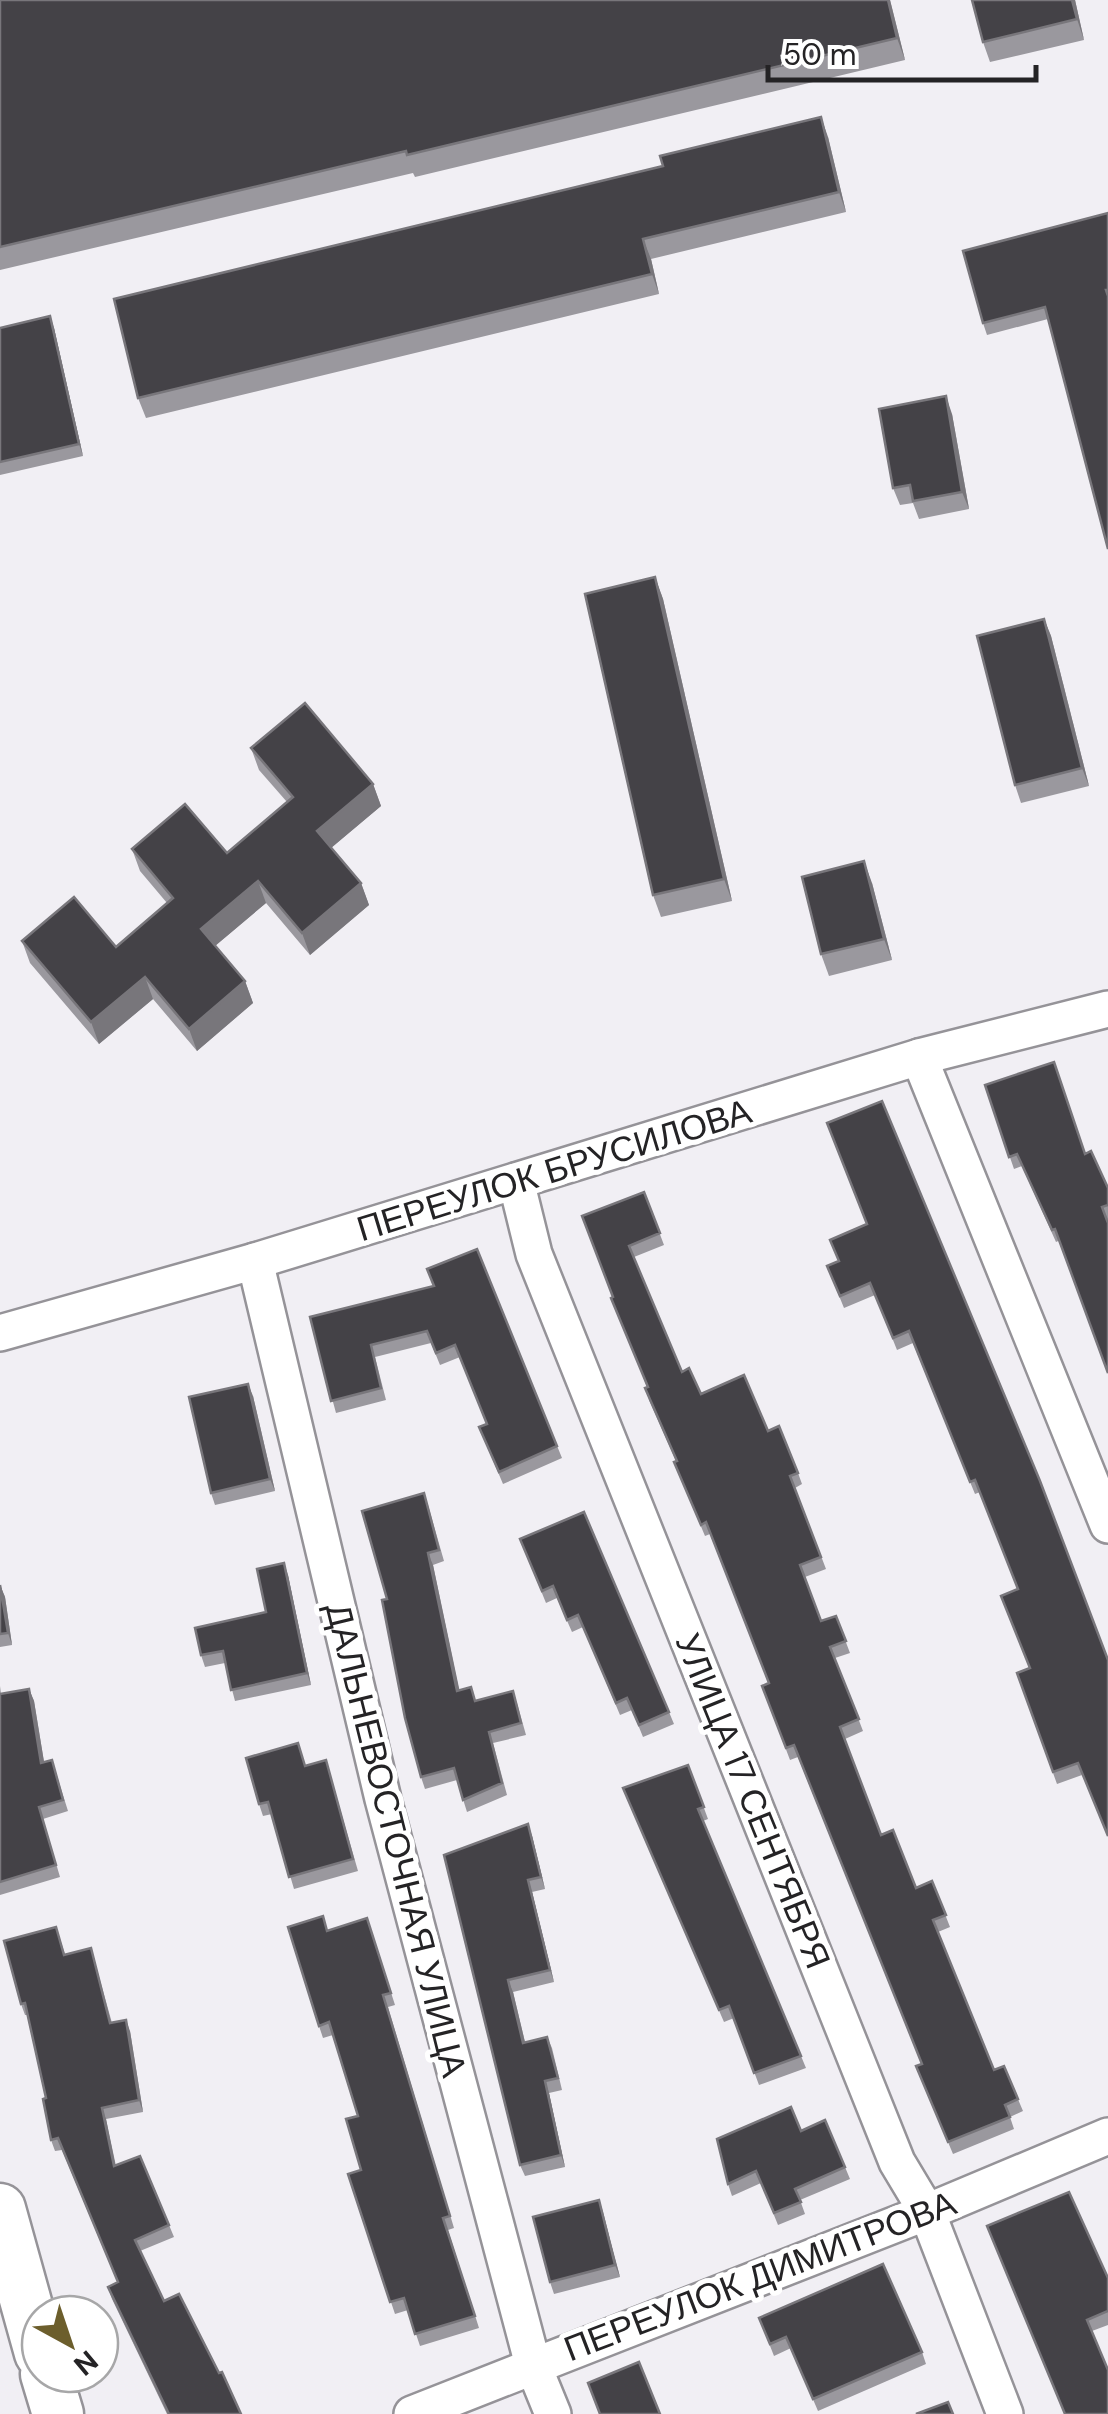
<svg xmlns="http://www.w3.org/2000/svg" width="1108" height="2414" viewBox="0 0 1108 2414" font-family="'DM Sans',sans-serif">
<rect width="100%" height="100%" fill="#f1eff4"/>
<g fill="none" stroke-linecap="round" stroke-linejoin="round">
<!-- minor casing -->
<g stroke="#959398" stroke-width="40">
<g id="minor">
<polyline points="919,1057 1108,1525"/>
<polyline points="516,1181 534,1254 897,2162 927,2212 1005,2414"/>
<polyline points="255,1261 383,1799 533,2365 553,2414"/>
<polyline points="0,1333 255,1261 919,1057 1108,1009"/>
<polyline points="412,2414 927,2212 1108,2136"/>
</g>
</g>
<!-- secondary casing -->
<g stroke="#959398" stroke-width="55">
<g id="secondary">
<polyline points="0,2209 40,2353"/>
<polyline points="46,2374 58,2414"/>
</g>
</g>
<!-- minor -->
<use href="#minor" stroke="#fff" stroke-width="35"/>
<!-- secondary -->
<use href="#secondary" stroke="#fff" stroke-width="50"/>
</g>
<!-- wall -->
<g fill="#9a989e">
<polygon points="0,0 890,0 905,60 415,177 413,173 0,270"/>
<polygon points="1075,0 1084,40 990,62 983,42"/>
<polygon points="828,137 846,212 651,259 659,294 146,418 138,398"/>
<polygon points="1108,213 1108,549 1048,319 987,335 983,323"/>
<polygon points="0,328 54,328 83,456 0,475"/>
<polygon points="952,414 969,509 919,519 913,503 900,505 893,488"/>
<polygon points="655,577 663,599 732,901 661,917 653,895"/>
<polygon points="1044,619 1051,636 1089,786 1021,803 1015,785"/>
<polygon points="251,748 373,784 381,806 331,848 361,883 369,905 310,955 266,903 215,946 245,981 253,1003 197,1051 153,999 99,1044 30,963 22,941 116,947 167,903 140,871 132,849 227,853 287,802 259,770"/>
<polygon points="872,883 892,960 829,976 821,954"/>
<polygon points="985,1085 1085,1154 1108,1188 1108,1219 1056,1242 1022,1166 1014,1169"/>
<polygon points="882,1101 1082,1775 1057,1784 1017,1673 1029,1668 1018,1589 980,1492 975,1494 913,1343 897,1350 875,1295 844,1308 827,1266 838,1261 867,1225"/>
<polygon points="644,1192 664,1245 634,1257 682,1372 701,1394 768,1431 798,1473 802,1484 795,1488 826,1569 805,1577 821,1621 836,1616 850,1653 835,1658 863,1731 845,1739 881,1835 916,1888 932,1881 950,1927 938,1932 994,2070 1004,2066 1023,2111 1010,2117 1014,2129 953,2154 921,2078 922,2064 798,1757 790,1760 762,1686 769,1683 710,1534 705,1536 679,1474 676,1461 649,1400 647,1387 613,1297"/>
<polygon points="477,1249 562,1458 503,1484 479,1427 487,1424 460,1357 440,1365 431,1343 375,1357 386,1400 336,1413 310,1317 434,1286"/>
<polygon points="253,1396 275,1491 215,1505 211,1493"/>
<polygon points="428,1505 444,1561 433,1565 459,1690 476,1701 517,1703 526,1735 493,1743 507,1795 467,1812 457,1780 425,1789 421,1777 387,1599"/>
<polygon points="520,1539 669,1712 674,1724 643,1737 632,1710 620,1715 583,1627 572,1632 557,1598 546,1603"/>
<polygon points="288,1575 311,1685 235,1701 225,1663 205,1667 201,1655 266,1612"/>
<polygon points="0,1585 5,1597 12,1645 0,1647"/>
<polygon points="0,1686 1,1694 29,1689 34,1701 44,1762 52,1760 68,1811 43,1819 60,1877 0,1895"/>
<polygon points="326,1760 358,1871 294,1889 272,1814 263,1816 259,1804 306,1766"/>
<polygon points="688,1765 708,1819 703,1821 806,2068 759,2085 734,2018 724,2022 628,1800"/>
<polygon points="532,1836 545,1889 532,1892 554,1982 513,1992 525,2042 547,2037 552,2048 562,2090 549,2093 565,2167 525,2176 520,2165 444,1855"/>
<polygon points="367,1918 395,2005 388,2007 454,2228 448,2230 479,2328 420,2346 408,2310 395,2314 348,2174 361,2170 358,2116 333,2035 323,2038 319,2026 328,1931"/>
<polygon points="56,1927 65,1954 91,1948 112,2023 130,2031 143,2112 106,2119 116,2166 169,2225 174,2237 140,2251 164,2301 219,2373 241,2414 167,2414 112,2299 108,2287 118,2283 62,2150 55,2151 51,2140 46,2098 27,2015 25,2015 21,2004"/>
<polygon points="801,2131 845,2167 850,2179 800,2200 805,2214 778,2225 761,2183 732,2196 728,2184"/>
<polygon points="599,2200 620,2277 554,2294 550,2282"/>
<polygon points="987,2226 1108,2278 1108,2325 1092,2331"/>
<polygon points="759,2318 922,2352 926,2364 818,2411 791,2348 774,2356"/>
</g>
<!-- shaded-wall -->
<g fill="#78767b">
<polygon points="888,0 890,0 905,60 897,38"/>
<polygon points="1072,0 1075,0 1084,40 1077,19"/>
<polygon points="821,117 828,137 846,212 839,192"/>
<polygon points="643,239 651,259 659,294 652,274"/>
<polygon points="50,316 54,328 83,456 79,444"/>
<polygon points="946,396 952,414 969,509 962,492"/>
<polygon points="655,577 663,599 732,901 724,879"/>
<polygon points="1044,619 1051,636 1089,786 1082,768"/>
<polygon points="373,784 381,806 325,853 317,831"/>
<polygon points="864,861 872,883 892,960 884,939"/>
<polygon points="258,881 266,903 209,951 201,929"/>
<polygon points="361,883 369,905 310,955 302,933"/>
<polygon points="145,977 153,999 99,1044 91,1022"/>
<polygon points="245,981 253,1003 197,1051 189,1029"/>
<polygon points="248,1384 253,1396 275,1491 270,1479"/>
<polygon points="428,1553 433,1565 462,1702 457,1691"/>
<polygon points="284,1563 288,1575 311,1685 307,1673"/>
<polygon points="0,1585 5,1597 12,1645 8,1633"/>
<polygon points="29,1689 34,1701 46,1774 41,1763"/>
<polygon points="528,1824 532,1836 545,1889 541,1877"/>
<polygon points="528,1880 532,1892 554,1982 550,1970"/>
<polygon points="508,1980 513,1992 528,2055 523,2043"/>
<polygon points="126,2020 130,2031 143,2112 139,2100"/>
<polygon points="545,2081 549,2093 565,2167 561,2155"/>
<polygon points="102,2108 106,2119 118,2178 114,2166"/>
<polygon points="599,2200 603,2212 620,2277 615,2265"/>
</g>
<!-- building -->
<g fill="#444247" stroke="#78767b" stroke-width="2.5">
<polygon points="0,0 888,0 897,38 407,155 406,151 0,247"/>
<polygon points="972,0 1072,0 1077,19 983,42"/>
<polygon points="821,117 839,192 643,239 652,274 138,398 114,299 663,166 660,156"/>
<polygon points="1108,213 1108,290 1106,290 1108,296 1108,549 1045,307 983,323 963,251"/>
<polygon points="50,316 79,444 0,462 0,328"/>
<polygon points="946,396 962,492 913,501 910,485 893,488 879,409"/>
<polygon points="655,577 724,879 653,895 585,594"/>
<polygon points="1044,619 1082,768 1015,785 977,636"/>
<polygon points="305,703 373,784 317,831 361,883 302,933 258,881 201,929 245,981 189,1029 145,977 91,1022 22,941 74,897 116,947 173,898 132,849 185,804 227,853 293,797 251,748"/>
<polygon points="864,861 884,939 821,954 802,877"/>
<polygon points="1054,1062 1085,1154 1091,1151 1108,1188 1108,1205 1102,1207 1108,1223 1108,1373 1055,1229 1052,1230 1017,1154 1009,1157 985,1085"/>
<polygon points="882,1101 1040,1481 1108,1660 1108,1836 1078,1763 1053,1772 1017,1673 1030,1668 1001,1596 1018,1589 975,1480 970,1482 909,1331 893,1338 870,1283 840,1296 827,1266 839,1261 830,1240 867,1224 827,1123"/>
<polygon points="644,1192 660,1233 629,1246 682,1372 689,1368 701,1394 744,1375 768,1431 779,1426 798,1473 790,1476 821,1557 800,1565 821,1621 836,1616 846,1641 830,1647 859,1719 840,1727 881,1835 893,1830 916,1888 932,1881 946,1915 933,1920 994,2070 1004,2066 1018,2099 1005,2105 1010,2117 948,2142 916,2066 922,2064 794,1745 786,1748 762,1686 769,1683 706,1522 701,1525 674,1462 677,1461 645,1388 648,1387 611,1298 613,1297 582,1216"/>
<polygon points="477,1249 557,1446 499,1472 479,1427 487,1424 455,1345 436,1353 427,1331 371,1345 381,1388 331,1401 310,1317 434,1286 427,1269"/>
<polygon points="248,1384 270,1479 211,1493 189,1397"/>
<polygon points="424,1493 439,1550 428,1553 457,1691 471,1687 475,1701 513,1691 521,1723 489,1732 502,1783 463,1800 454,1768 421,1777 405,1718 382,1600 387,1599 362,1511"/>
<polygon points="584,1512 669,1712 639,1725 627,1698 616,1703 578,1615 567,1620 553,1586 542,1591 520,1539"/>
<polygon points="284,1563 307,1673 231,1690 223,1651 201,1655 195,1628 266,1612 257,1569"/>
<polygon points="0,1585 8,1633 0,1634"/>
<polygon points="29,1689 41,1763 52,1760 63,1800 39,1807 56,1865 0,1882 0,1694"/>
<polygon points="298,1743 305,1766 326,1760 353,1859 289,1877 268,1802 259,1804 246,1758"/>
<polygon points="688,1765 704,1807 698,1809 801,2056 754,2073 729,2006 719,2010 623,1788"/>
<polygon points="528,1824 541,1877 528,1880 550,1970 508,1980 523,2043 547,2037 558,2078 545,2081 561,2155 520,2165 444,1855"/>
<polygon points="323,1916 327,1931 367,1918 391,1993 383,1995 450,2216 443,2218 475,2316 415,2334 404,2298 390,2302 348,2174 361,2170 346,2119 358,2116 329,2022 319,2026 288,1927"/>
<polygon points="56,1927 64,1955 91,1948 110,2023 126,2020 139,2100 102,2108 114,2166 140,2156 169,2225 135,2240 164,2301 179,2294 219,2373 222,2372 241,2414 169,2414 108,2287 118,2282 58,2138 51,2140 43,2099 46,2098 25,2003 21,2004 4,1941"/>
<polygon points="791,2107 801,2131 825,2120 845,2167 795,2189 801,2202 774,2213 756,2171 728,2184 717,2139"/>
<polygon points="1069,2192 1108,2278 1108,2311 1087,2320 1108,2370 1108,2414 1065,2414 987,2226"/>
<polygon points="599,2200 615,2265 550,2282 533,2217"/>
<polygon points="883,2264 922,2352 813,2399 786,2337 770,2344 759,2318"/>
<polygon points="639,2362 660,2414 600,2414 588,2383"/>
<polygon points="948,2402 953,2414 916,2414"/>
</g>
<g text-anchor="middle" stroke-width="10" stroke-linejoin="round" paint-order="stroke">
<!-- street labels -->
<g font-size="35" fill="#242325" stroke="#fff">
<text transform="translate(554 1170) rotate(-17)" y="12">ПЕРЕУЛОК БРУСИЛОВА</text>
<text transform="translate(753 1801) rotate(68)" y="12">УЛИЦА 17 СЕНТЯБРЯ</text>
<text transform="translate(396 1840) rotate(76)" y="12">ДАЛЬНЕВОСТОЧНАЯ УЛИЦА</text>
<text transform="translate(760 2276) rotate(-21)" y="12">ПЕРЕУЛОК ДИМИТРОВА</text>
</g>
</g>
<!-- north arrow -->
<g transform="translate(70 2344) rotate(140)"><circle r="48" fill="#ffffff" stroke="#a7a7a8" stroke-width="2.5"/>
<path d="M0-8L18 38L0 25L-18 38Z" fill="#6c5e2c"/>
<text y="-15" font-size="28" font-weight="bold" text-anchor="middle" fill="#242325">N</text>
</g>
<!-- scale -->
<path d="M768 65v15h268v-15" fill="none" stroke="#242325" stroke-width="5"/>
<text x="783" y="65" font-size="30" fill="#242325" stroke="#ffffff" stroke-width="8" paint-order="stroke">50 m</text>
</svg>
